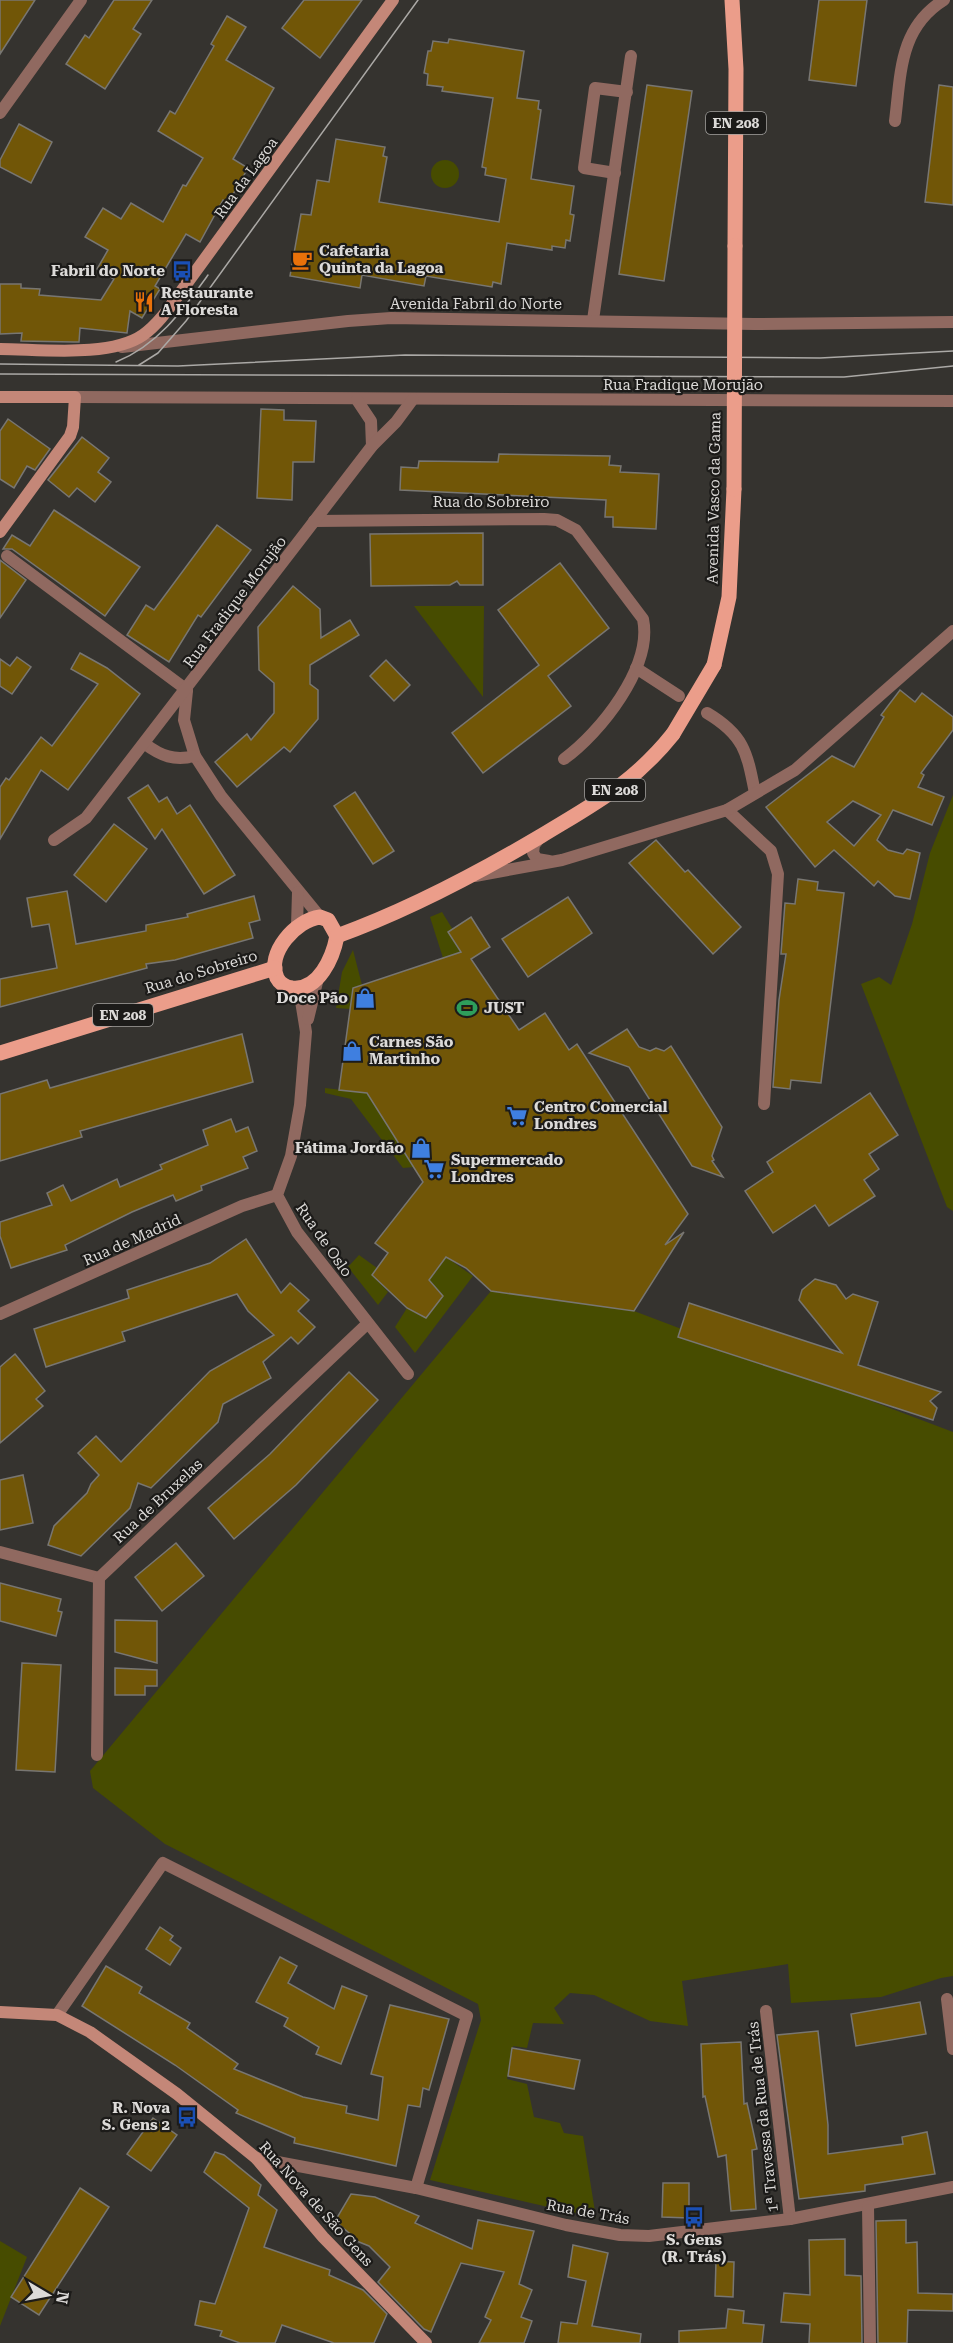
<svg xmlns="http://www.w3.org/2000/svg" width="953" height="2343" viewBox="0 0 953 2343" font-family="'Roboto Serif',serif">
<rect width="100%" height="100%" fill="#35332f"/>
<!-- green -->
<g fill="#474c00">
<circle cx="445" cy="174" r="14"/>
<polygon points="414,606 484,606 483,697"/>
<polygon points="953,795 953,1211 947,1207 861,984 879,977 891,985 912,924 930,853"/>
<polygon points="442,912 466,951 443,958 430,917"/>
<polygon points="353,950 362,985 353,988 350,1009 336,1008 342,972"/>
<polygon points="325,1088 367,1093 414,1167 403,1168 351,1099 325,1093"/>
<polygon points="359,1255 377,1268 372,1275 388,1292 378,1305 348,1267"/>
<polygon points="446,1257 473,1276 415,1353 395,1327 407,1308 426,1318 443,1296 429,1280"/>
<polygon points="491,1291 634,1311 953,1432 953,1976 941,1978 881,1997 791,2003 788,1964 682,1981 688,2026 650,2021 594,1995 570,1993 554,2008 564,2024 533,2023 527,2048 513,2046 507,2079 527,2084 534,2117 560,2123 564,2133 583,2136 596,2218 430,2180 481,2020 478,2004 165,1844 93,1788 90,1771"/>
<polygon points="0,2241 27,2257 0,2326"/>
</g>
<!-- building -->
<g fill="#715607" stroke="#787672" stroke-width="1.5" fill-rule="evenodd">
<polygon points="0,0 35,0 0,54"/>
<polygon points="114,0 152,0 133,29 141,34 105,89 66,64 85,35 89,38"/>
<polygon points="304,0 362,0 320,58 282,28"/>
<polygon points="819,0 867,0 856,86 809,80"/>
<polygon points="227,16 246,27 226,60 274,88 233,159 248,168 228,203 223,200 200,242 186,234 155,286 160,289 142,318 130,311 127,333 80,328 79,342 74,342 21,341 22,333 0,334 0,284 21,284 21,288 40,289 39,295 101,300 114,279 97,269 108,250 85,237 103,208 121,219 131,203 163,222 183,185 186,186 203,158 158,131 170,111 175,114 214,46 211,44"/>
<polygon points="449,39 524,51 517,98 539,101 538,109 541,110 531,179 574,186 570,214 574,215 570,241 566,240 565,248 552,246 552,250 507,243 501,284 493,282 492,287 426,276 424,286 362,275 360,288 290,276 301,214 311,215 317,180 329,182 336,139 385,147 383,156 387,157 379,202 499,222 506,179 485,175 486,168 482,167 493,98 442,91 443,87 427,85 428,74 424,73 428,51 431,51 433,41 448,43"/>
<polygon points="647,85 692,91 664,281 619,274"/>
<polygon points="939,85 953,87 953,205 925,202"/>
<polygon points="19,124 52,142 31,183 0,167 0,160"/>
<polygon points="261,409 284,410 284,420 316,421 314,462 293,462 292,500 257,498"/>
<polygon points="8,419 50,449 35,470 27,466 14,488 0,479 0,431"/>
<polygon points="82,437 109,458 98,472 111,482 95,502 77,488 69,497 48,480"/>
<polygon points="499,454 610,456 609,465 621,466 620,472 659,474 656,529 613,527 613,517 605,517 606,500 400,490 401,467 418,468 419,461 498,462"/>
<polygon points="54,510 140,567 105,616 12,549 3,549 12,535 30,546"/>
<polygon points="217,525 251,550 201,617 198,615 169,662 127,635 146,605 154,610"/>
<polygon points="483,533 483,585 460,585 457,581 450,585 371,586 370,534"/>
<polygon points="0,560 26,580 0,618"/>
<polygon points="560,563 609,628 548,676 571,706 483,773 452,733 539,665 498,610"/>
<polygon points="293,586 320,609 321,638 350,620 359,635 310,665 310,684 318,690 318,719 290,752 284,747 237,787 215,762 247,734 251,740 274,713 274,683 259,670 258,627"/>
<polygon points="80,653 107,668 140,694 68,790 41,770 0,839 0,787 6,778 9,780 41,737 52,746 98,684 71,669"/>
<polygon points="17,657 31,667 12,694 0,686 0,659 10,666"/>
<polygon points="386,660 410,685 394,701 370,676"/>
<path d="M900,690L915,702L922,693L953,717V730L921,773L924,775L918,787L944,797L932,825L893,810L877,840L888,850L903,854L907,849L920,853L910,899L895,896L878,881L874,886L834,850L815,867L766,807L832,756L854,767L884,717L881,715ZM853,801L881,815L854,846L827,822Z"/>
<polygon points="148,785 159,802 167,797 177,814 190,805 235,875 204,894 162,829 155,839 128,798"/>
<polygon points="355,792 394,851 373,864 334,806"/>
<polygon points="114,824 147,849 106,902 74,875"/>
<polygon points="656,840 685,872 688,870 741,927 713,954 629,863"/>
<polygon points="798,879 818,882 817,890 844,893 821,1083 791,1080 790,1089 773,1087 779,1000 786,954 781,954 785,903 795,904"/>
<polygon points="67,891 76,944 146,931 146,925 188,917 187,914 254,896 260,920 249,923 253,938 175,960 146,964 147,968 0,1007 0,979 57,968 49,924 32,927 27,898"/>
<polygon points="568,897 592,933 528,977 502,939"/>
<polygon points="471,917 490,947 471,959 519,1030 545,1013 569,1050 577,1044 688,1214 665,1245 684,1232 634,1311 491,1291 466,1268 446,1257 429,1280 443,1296 426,1318 407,1308 372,1275 388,1253 375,1243 423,1182 367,1093 339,1090 353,988 461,952 448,932"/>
<polygon points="627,1029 639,1047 650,1051 656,1048 664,1051 671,1046 722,1127 712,1156 714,1160 712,1161 723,1177 692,1166 629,1067 589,1053"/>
<polygon points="242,1034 253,1082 80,1131 82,1137 0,1161 0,1094 47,1080 50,1088"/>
<polygon points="870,1093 898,1135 869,1154 879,1169 864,1180 875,1196 829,1226 815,1205 773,1233 745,1191 773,1172 767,1162"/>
<polygon points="231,1119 236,1132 248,1127 257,1151 243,1157 248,1168 201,1186 202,1190 176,1201 173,1195 132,1212 65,1245 67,1250 11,1268 0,1236 0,1222 52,1205 47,1193 63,1185 71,1201 117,1179 120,1187 162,1169 160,1165 208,1145 203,1130"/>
<polygon points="246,1239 281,1293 290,1283 309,1300 298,1311 315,1327 298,1344 291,1337 263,1362 271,1378 223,1404 218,1422 151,1488 138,1483 130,1508 81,1556 48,1545 54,1526 87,1493 91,1484 99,1475 78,1453 96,1436 121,1462 210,1371 274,1335 248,1311 237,1294 122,1332 125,1341 46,1367 34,1329 129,1298 127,1290 210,1263"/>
<polygon points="815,1279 836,1285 846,1299 853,1294 878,1302 858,1365 941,1392 930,1401 937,1408 933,1420 678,1337 689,1303 842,1353 799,1300 802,1290"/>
<polygon points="15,1354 45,1391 36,1399 43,1406 0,1443 0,1367"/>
<polygon points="349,1372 378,1400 296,1485 234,1539 208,1508 270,1454"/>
<polygon points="23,1475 33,1523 0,1530 0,1480"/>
<polygon points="176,1543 204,1576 162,1611 135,1577"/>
<polygon points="0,1583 61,1599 58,1611 62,1612 56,1636 0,1621"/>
<polygon points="115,1620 157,1621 157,1663 115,1652"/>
<polygon points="22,1663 61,1665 55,1772 16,1770"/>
<polygon points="115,1668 157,1670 157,1686 145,1686 145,1695 115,1695"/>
<polygon points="160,1927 173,1936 170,1940 181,1948 170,1965 146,1949"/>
<polygon points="280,1957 297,1966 288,1983 334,2009 342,1986 367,1996 341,2064 316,2054 319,2047 284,2026 288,2018 256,2002"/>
<polygon points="106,1966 142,1987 139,1993 190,2023 187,2028 238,2064 234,2069 303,2097 347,2106 346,2113 378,2120 383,2077 371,2074 390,2005 449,2019 429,2090 423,2088 420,2107 408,2105 396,2166 294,2143 295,2138 236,2113 238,2110 175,2065 82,2006"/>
<polygon points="920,2002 926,2034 856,2046 851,2014"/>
<polygon points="818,2031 828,2125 828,2154 903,2144 902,2137 927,2132 935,2174 865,2185 865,2191 799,2199 777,2035"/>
<polygon points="741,2042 744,2104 747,2103 757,2149 752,2150 756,2209 731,2211 726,2155 718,2157 705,2096 703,2097 701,2044"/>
<polygon points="512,2048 580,2060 574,2089 508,2076"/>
<polygon points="153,2118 177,2135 151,2171 127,2154"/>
<polygon points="215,2152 224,2155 261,2185 258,2195 277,2210 264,2247 330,2270 329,2275 363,2290 387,2314 374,2343 334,2343 282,2325 275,2343 240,2343 220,2336 222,2331 195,2325 200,2301 215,2304 249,2208 204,2172"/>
<polygon points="663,2183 689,2183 689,2218 662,2217"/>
<polygon points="80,2188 109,2207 39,2315 11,2297"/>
<polygon points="351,2194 375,2197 419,2216 415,2223 472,2249 478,2220 534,2231 519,2284 532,2290 521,2317 532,2321 524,2343 479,2343 491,2320 485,2317 504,2272 461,2263 431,2332 424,2329 378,2282 390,2267 369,2246 354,2240 354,2237 335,2221"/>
<polygon points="906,2220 906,2243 917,2242 918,2293 953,2294 953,2311 908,2310 907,2343 878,2343 876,2221"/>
<polygon points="845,2239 845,2275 861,2276 862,2343 809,2343 810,2324 781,2322 784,2293 810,2295 809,2240"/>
<polygon points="573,2245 608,2253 592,2326 641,2334 640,2343 558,2343 561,2322 577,2324 586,2281 568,2277"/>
<polygon points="716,2261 734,2262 733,2297 715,2296"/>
<polygon points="728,2309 744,2311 743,2323 764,2325 762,2343 679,2343 679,2331 726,2328"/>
</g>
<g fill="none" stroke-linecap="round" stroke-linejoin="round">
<!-- street -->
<g stroke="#906960" stroke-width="12">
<polyline points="0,113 81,0"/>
<path d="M895,121C901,73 899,28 944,0"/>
<polyline points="615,173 584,168 595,88 627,92"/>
<polyline points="593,320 631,56"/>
<polyline points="122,347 348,321 391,318 754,324 953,322"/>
<polyline points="75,397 953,401"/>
<polyline points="357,400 371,421 372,446"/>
<path d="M314,521L544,519L557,520L576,530L643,619C653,667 600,733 564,759"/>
<polyline points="7,556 187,690"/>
<polyline points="636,668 679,696"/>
<polyline points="187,691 184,720 195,756 221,796 320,917"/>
<path d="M707,713C744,735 747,752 755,793"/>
<path d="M145,744C161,756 174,761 195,756"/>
<polyline points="727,810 771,851 778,874 764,1104"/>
<polyline points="541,836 534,845 533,853 537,859 549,861"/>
<polyline points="54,840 86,818 372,446 396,422 413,399"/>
<polyline points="475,876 562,860 727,810 795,770 953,631"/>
<polyline points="297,926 298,892"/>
<polyline points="287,987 301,1001 306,1032 300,1105 291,1156 277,1195 297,1232 408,1374"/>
<polyline points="308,1019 318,978"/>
<polyline points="0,1314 242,1206 277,1195"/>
<polyline points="0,1552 99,1578"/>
<polyline points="97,1755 99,1578 367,1324"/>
<polyline points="947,1999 953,2049"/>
<polyline points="766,2011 790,2219"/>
<polyline points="57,2015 163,1863 467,2016 416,2188"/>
<polyline points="256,2158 416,2188 566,2225 620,2235 649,2236 790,2219 953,2187"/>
<polyline points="868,2206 870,2343"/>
</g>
<!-- secondary -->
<g stroke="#c48778" stroke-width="12">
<path d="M0,349C39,349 110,358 143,335C157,325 167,311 177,297L393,0"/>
<polyline points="0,397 75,397 73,427 70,436 0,532"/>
<polyline points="0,2012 57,2015 90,2032 177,2094 256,2158 323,2237 426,2343"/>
</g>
<!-- primary -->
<g stroke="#eb9d8a" stroke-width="15">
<polyline points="732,0 736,69 735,246"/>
<polyline points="714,665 729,597 734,489"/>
<path d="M320,917L328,920L337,936C333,957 319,991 292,988C286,987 280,984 277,978C266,953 296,920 320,917Z"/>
<path d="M337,936C409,910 475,875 541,836C595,803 633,784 673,734"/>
<polyline points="0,1053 275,968"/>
</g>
<!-- tram -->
<g stroke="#aba9a6" stroke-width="1.5">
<path d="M116,362C158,345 182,311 208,275"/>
<polyline points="0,364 178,366 405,355 820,358 953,351"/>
<polyline points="139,365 158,353 186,321 418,0"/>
<polyline points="0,374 844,377 953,366"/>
</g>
<!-- primary-bridge -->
<g stroke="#eb9d8a" stroke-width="15">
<polyline points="734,489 735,246"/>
<polyline points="673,734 714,665"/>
</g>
</g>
<!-- icons -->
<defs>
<g id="cafe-bare" transform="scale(1.62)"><path d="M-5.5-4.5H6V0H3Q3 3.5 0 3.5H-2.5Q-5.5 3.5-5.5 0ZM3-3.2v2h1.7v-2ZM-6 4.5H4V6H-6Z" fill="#e8710a" stroke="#1c1b19" stroke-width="2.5" paint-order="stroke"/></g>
<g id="bus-bare" transform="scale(1.62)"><path d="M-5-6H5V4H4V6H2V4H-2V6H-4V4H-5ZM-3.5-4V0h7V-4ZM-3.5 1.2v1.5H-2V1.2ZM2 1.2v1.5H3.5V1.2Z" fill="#1a4fb4" stroke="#1c1b19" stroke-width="2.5" paint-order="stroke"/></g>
<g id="restaurant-bare" transform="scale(1.62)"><path d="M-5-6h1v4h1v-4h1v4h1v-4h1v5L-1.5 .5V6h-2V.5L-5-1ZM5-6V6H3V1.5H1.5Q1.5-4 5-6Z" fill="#e8710a" stroke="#1c1b19" stroke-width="2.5" paint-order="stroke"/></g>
<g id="shop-bare" transform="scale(1.62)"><path d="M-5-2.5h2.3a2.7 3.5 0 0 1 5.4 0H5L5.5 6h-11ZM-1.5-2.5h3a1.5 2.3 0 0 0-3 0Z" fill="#3f7fe0" stroke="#1c1b19" stroke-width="2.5" paint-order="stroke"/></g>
<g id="stadium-bare" transform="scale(1.62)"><path d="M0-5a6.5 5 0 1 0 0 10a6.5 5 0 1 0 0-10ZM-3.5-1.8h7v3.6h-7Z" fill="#2e9e5b" stroke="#1c1b19" stroke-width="2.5" paint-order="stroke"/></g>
<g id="supermarket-bare" transform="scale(1.62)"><path d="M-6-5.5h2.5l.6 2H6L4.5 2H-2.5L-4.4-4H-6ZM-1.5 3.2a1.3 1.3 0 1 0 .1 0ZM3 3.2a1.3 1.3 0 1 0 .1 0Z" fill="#3f7fe0" stroke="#1c1b19" stroke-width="2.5" paint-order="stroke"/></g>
</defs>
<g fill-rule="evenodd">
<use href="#cafe-bare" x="302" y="260"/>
<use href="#bus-bare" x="182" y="271"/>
<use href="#restaurant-bare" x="144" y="302"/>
<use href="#shop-bare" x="365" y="998"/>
<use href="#stadium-bare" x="467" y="1008"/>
<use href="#shop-bare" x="352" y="1051"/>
<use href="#supermarket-bare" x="517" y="1116"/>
<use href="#shop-bare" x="421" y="1148"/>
<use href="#supermarket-bare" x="434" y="1169"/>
<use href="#bus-bare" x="187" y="2117"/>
<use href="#bus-bare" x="694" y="2217"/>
</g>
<g text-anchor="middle" stroke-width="4.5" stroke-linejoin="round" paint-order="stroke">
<!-- shield labels -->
<g fill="#1c1b19" stroke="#a2a19f" stroke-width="1.5">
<rect x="706" y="112" width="60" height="22" rx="4.5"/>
<rect x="585" y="779" width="60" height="22" rx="4.5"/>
<rect x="93" y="1004" width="60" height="22" rx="4.5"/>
</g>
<g font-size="14" font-weight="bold" fill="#dcdad8">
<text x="736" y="128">EN 208</text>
<text x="615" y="795">EN 208</text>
<text x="123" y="1020">EN 208</text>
</g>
<!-- street labels -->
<g font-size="15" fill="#dcdad8" stroke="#1c1b19">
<text transform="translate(246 178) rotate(-54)" y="5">Rua da Lagoa</text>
<text x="476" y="309">Avenida Fabril do Norte</text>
<text x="683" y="390">Rua Fradique Morujão</text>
<text transform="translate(714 498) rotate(-89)" y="5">Avenida Vasco da Gama</text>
<text x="491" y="507">Rua do Sobreiro</text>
<text transform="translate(235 602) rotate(-53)" y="5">Rua Fradique Morujão</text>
<text transform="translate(201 972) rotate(-17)" y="5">Rua do Sobreiro</text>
<text transform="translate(132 1240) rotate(-24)" y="5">Rua de Madrid</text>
<text transform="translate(324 1240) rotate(55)" y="5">Rua de Oslo</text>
<text transform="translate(158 1501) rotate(-43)" y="5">Rua de Bruxelas</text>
<text transform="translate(763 2117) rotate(-96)" y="5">1ª Travessa da Rua de Trás</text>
<text transform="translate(316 2204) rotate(48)" y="5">Rua Nova de São Gens</text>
<text transform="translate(588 2212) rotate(10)" y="5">Rua de Trás</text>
</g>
<!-- poi labels -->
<g font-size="15" font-weight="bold" fill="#dcdad8" stroke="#1c1b19" text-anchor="start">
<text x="319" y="256">Cafetaria<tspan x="319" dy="17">Quinta da Lagoa</tspan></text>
<text x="165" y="276" text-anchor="end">Fabril do Norte</text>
<text x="161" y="298">Restaurante<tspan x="161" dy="17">A Floresta</tspan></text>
<text x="348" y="1003" text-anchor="end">Doce Pão</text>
<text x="484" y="1013">JUST</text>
<text x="369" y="1047">Carnes São<tspan x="369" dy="17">Martinho</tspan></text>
<text x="534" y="1112">Centro Comercial<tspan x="534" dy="17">Londres</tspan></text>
<text x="404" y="1153" text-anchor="end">Fátima Jordão</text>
<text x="451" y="1165">Supermercado<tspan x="451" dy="17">Londres</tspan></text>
<text x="170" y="2113" text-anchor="end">R. Nova<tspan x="170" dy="17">S. Gens 2</tspan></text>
<text x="694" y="2245" text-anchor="middle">S. Gens<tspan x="694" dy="17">(R. Trás)</tspan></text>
</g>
</g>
<!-- north arrow -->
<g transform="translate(48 2295) rotate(100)" stroke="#1c1b19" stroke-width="4.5" paint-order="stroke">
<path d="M0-4.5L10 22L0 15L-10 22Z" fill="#dcdad8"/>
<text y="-9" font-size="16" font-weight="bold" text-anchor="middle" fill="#dcdad8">N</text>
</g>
</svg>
